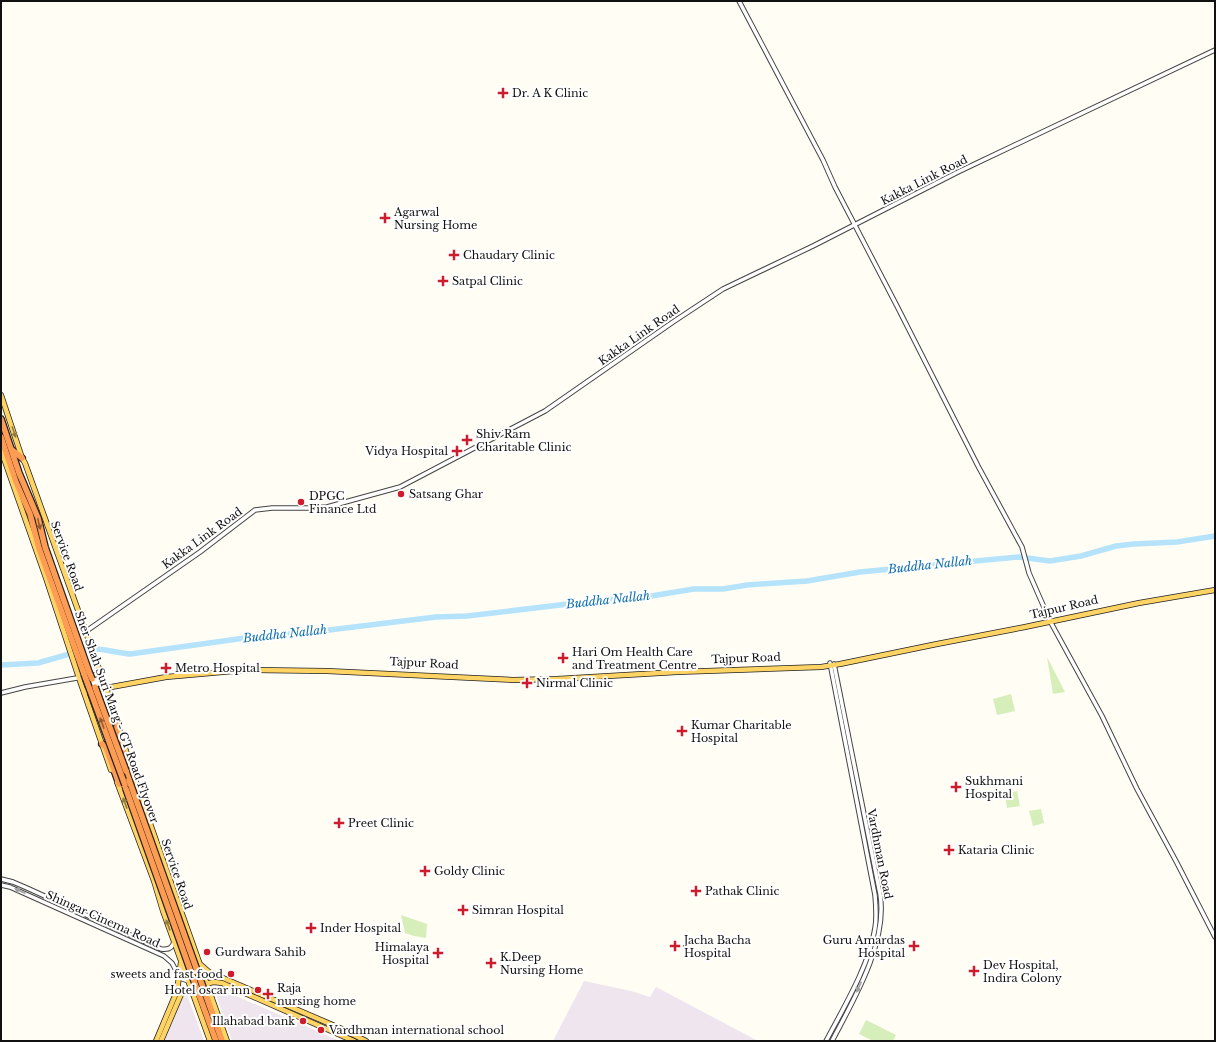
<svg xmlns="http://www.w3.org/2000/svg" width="1216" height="1042" viewBox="0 0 1216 1042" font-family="'Libre Baskerville',serif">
<rect width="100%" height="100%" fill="#fffdf4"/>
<!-- industrial -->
<g fill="#eee5ef">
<polygon points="584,981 631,991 650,997 656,987 758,1041 553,1041"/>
<polygon points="213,986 319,1032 340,1041 232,1041"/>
<polygon points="187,995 204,1041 164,1041 181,999"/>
</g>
<!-- green -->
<g fill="#d6eeba">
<polygon points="1047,657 1065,692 1053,694"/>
<polygon points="1011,694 1015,711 997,715 993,699"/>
<polygon points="1017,791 1020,806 1007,808 1005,794"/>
<polygon points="1041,809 1044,823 1033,826 1029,811"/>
<polygon points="401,915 427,924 426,938 414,936 405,933"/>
<polygon points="866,1020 896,1035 893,1041 873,1041 859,1034"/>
</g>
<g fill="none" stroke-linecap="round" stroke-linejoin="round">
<!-- river -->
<path stroke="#b5e3fb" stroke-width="5.5" d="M1,665L38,663L87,649C101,647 115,653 130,654L245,638L321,631L436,617L467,616L602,600L651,596L694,589H723L747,585L807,581L860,572L1019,557L1050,561L1081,556L1116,546L1134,544L1177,542L1215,536"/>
<!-- minor casing -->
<g stroke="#444" stroke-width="5.5">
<g id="minor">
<polyline points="739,1 823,160 835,187 898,308 978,466 1022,547 1029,573 1050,621 1102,716 1137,789 1177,863 1215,937"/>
<polyline points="85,632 200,552 255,510 272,508 313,508 327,507 400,487 545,411 673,322 723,289 813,246 958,172 1215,50"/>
<polyline points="1,693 25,687 100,674"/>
<path d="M1,879L13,882L27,888L161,949C168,950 173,948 174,941"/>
<polyline points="1,885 10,887 164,956 172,963 180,978 188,981"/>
<path d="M826,1041C843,1009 870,964 875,928C877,917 876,906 875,895L830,663"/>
<path d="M832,1041C854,999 888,942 880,894L834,664"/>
</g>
</g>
<!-- major casing -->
<g stroke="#222" stroke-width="6">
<g id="major">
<polyline points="1,395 22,458 25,463 106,688 141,798 227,1041"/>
<polyline points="1,450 46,578 79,678 111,770"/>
<polyline points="84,692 166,677 245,670 327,671 513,680 557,679 677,672 821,667 840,664 937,644 1025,627 1139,603 1215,590"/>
<polyline points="117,782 154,881 163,911 210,1041"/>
<polyline points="201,965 209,972 342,1029 366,1041"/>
<polyline points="204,984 214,982 222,983 354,1041"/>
<polyline points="156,1041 177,991 181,962"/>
<polyline points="161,1041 182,992 193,987"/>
</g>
</g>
<!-- highway casing -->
<g stroke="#222" stroke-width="8">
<g id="highway">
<polyline points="1,419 19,473 38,518 45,547 89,672"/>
<polyline points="1,437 16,482 30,514 39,548 84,674"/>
<polyline points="12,450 22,458"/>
<polyline points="118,723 116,730 128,764 126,771 129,780"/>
<polyline points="102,744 106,747 119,784 125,785 126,789"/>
<polyline points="204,990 222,1041"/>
<polyline points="198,992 216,1041"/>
</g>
</g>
<!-- minor -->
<use href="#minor" stroke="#fff" stroke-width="3.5"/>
<!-- major -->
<use href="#major" stroke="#ffd464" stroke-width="4.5"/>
<!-- highway -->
<use href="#highway" stroke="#fe9c53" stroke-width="5.5"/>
<!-- highway-bridge casing -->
<g stroke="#222" stroke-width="8" stroke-linecap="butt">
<g id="highway-bridge">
<polyline points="89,672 92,679"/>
<polyline points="84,674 125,785"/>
<polyline points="95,687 126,771"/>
<polyline points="129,780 204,990"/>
<polyline points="126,789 198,992"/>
</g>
</g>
<!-- highway-bridge -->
<use href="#highway-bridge" stroke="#fe9c53" stroke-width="5.5"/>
</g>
<!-- one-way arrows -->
<defs><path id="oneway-solid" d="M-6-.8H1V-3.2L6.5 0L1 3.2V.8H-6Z"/></defs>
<g fill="#947c3f">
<use href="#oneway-solid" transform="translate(14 432) rotate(71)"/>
<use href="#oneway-solid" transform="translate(125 803) rotate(-110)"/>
<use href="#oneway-solid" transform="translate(168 925) rotate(-110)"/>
</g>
<g fill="#935d35">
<use href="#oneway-solid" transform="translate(39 524) rotate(77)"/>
<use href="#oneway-solid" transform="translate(102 723) rotate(-110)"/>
</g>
<g fill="#a0a0a0">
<use href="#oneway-solid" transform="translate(20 891) rotate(-156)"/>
<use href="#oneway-solid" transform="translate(859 987) rotate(114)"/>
</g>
<!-- markers -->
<g fill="#cd1c2b" stroke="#fff" stroke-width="1.5">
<path d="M501 87h4v4h4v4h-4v4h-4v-4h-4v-4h4z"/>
<path d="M383 212h4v4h4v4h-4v4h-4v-4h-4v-4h4z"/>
<path d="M452 249h4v4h4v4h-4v4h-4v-4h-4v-4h4z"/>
<path d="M441 275h4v4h4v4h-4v4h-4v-4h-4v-4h4z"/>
<path d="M465 434h4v4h4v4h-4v4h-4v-4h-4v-4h4z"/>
<path d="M455 445h4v4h4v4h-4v4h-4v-4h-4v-4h4z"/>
<circle cx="401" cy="494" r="4"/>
<circle cx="301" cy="502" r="4"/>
<path d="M561 652h4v4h4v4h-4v4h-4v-4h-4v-4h4z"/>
<path d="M164 662h4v4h4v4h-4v4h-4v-4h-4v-4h4z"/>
<path d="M525 677h4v4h4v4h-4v4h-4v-4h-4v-4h4z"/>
<path d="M680 725h4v4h4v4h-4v4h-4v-4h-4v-4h4z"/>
<path d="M954 781h4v4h4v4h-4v4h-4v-4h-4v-4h4z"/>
<path d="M337 817h4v4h4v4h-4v4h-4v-4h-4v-4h4z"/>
<path d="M947 844h4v4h4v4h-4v4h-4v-4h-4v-4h4z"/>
<path d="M423 865h4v4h4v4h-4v4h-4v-4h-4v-4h4z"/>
<path d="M694 885h4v4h4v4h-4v4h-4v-4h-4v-4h4z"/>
<path d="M461 904h4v4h4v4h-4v4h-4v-4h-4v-4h4z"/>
<path d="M309 922h4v4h4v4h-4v4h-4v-4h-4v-4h4z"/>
<path d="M673 940h4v4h4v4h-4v4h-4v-4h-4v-4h4z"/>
<path d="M912 940h4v4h4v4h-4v4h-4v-4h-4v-4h4z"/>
<circle cx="207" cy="952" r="4"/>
<path d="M436 947h4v4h4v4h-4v4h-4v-4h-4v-4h4z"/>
<path d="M489 957h4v4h4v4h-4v4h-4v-4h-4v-4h4z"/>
<path d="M972 965h4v4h4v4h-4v4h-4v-4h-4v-4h4z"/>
<circle cx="231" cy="974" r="4"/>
<circle cx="258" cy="990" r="4"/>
<path d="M266 988h4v4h4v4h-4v4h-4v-4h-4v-4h4z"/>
<circle cx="303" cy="1021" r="4"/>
<circle cx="321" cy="1030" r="4"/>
</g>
<g text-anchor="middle" stroke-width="4" stroke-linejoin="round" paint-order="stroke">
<!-- poi labels -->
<g font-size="11" fill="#111" stroke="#fff" text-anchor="start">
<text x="512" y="97">Dr. A K Clinic</text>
<text x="394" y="216">Agarwal<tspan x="394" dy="13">Nursing Home</tspan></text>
<text x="463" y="259">Chaudary Clinic</text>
<text x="452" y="285">Satpal Clinic</text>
<text x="476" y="438">Shiv Ram<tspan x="476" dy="13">Charitable Clinic</tspan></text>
<text x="448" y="455" text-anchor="end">Vidya Hospital</text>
<text x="409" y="498">Satsang Ghar</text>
<text x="309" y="500">DPGC<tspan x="309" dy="13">Finance Ltd</tspan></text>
<text x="572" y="656">Hari Om Health Care<tspan x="572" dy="13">and Treatment Centre</tspan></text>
<text x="175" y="672">Metro Hospital</text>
<text x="536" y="687">Nirmal Clinic</text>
<text x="691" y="729">Kumar Charitable<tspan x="691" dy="13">Hospital</tspan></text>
<text x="965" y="785">Sukhmani<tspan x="965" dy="13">Hospital</tspan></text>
<text x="348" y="827">Preet Clinic</text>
<text x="958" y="854">Kataria Clinic</text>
<text x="434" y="875">Goldy Clinic</text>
<text x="705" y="895">Pathak Clinic</text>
<text x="472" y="914">Simran Hospital</text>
<text x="320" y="932">Inder Hospital</text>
<text x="684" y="944">Jacha Bacha<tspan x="684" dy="13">Hospital</tspan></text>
<text x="905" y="944" text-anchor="end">Guru Amardas<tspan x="905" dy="13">Hospital</tspan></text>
<text x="429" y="951" text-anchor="end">Himalaya<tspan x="429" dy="13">Hospital</tspan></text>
<text x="215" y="956">Gurdwara Sahib</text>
<text x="500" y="961">K.Deep<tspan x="500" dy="13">Nursing Home</tspan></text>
<text x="983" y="969">Dev Hospital,<tspan x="983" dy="13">Indira Colony</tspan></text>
<text x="223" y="978" text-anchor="end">sweets and fast food</text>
<text x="277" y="992">Raja<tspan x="277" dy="13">nursing home</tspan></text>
<text x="250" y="994" text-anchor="end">Hotel oscar inn</text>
<text x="295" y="1025" text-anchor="end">Illahabad bank</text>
<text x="329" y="1034">Vardhman international school</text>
</g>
<!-- street labels -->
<g font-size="11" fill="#111" stroke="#fff">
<text transform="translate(924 180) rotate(-27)" y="4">Kakka Link Road</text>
<text transform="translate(639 335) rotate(-35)" y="4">Kakka Link Road</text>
<text transform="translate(202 538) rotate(-36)" y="4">Kakka Link Road</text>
<text transform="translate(67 556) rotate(70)" y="4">Service Road</text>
<text transform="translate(1064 607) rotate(-13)" y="4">Tajpur Road</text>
<text transform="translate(746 658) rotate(-2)" y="4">Tajpur Road</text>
<text transform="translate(424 663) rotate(3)" y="4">Tajpur Road</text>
<text transform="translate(117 717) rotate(70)" y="4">Sher Shah Suri Marg - GT Road Flyover</text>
<text transform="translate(880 854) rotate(79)" y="4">Vardhman Road</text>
<text transform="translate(177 874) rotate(71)" y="4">Service Road</text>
<text transform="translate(103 919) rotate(24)" y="4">Shingar Cinema Road</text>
</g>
<!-- water labels -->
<g font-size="12" font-style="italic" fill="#0e6eae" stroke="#fff">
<text transform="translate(930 565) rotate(-6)" y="4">Buddha Nallah</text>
<text transform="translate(608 600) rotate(-6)" y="4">Buddha Nallah</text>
<text transform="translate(285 634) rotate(-6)" y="4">Buddha Nallah</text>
</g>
</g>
<!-- border -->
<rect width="1216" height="1042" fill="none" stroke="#111111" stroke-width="4"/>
</svg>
